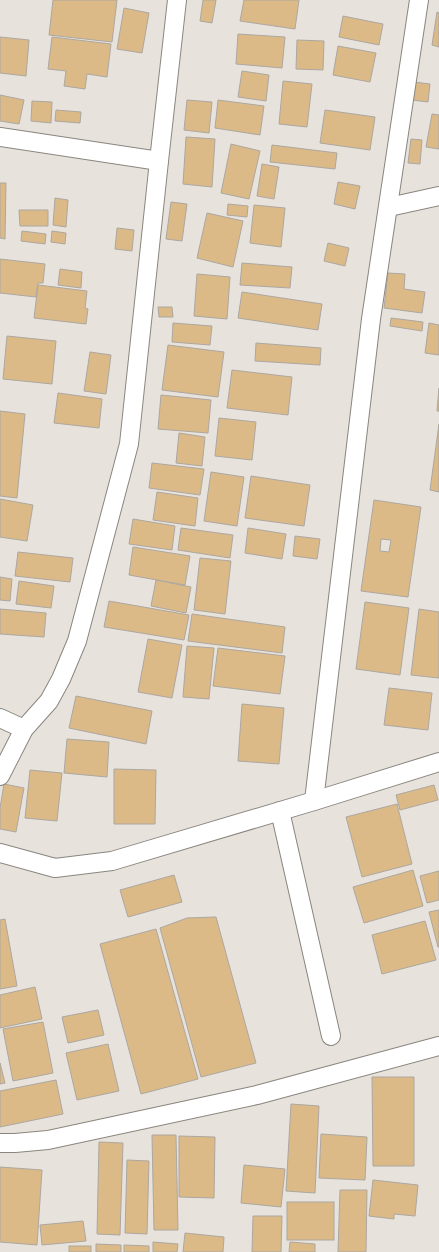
<svg xmlns="http://www.w3.org/2000/svg" width="439" height="1252" viewBox="0 0 439 1252" font-family="Figtree,sans-serif">
<rect width="100%" height="100%" fill="#e7e2db"/>
<!-- building -->
<g fill="#dcba88" stroke="#aca7a0" fill-rule="evenodd">
<polygon points="53,0 117,0 112,42 49,35"/>
<polygon points="203,0 216,0 212,23 200,21"/>
<polygon points="244,0 299,0 295,29 240,21"/>
<polygon points="124,8 149,13 142,53 117,49"/>
<polygon points="437,12 439,13 439,47 432,45"/>
<polygon points="343,16 383,24 379,45 339,37"/>
<polygon points="238,34 285,37 282,68 236,64"/>
<polygon points="0,37 29,40 26,76 0,73"/>
<polygon points="52,37 111,44 107,77 87,74 85,89 64,86 66,71 48,69"/>
<polygon points="297,40 324,41 323,70 296,69"/>
<polygon points="338,46 376,53 370,82 333,75"/>
<polygon points="242,71 269,75 266,101 238,97"/>
<polygon points="283,81 312,84 307,127 279,124"/>
<polygon points="414,82 430,84 428,102 412,100"/>
<polygon points="0,95 24,100 19,124 0,121"/>
<polygon points="187,100 212,102 209,133 184,130"/>
<polygon points="218,100 264,106 260,135 215,128"/>
<polygon points="32,101 52,102 51,123 31,121"/>
<polygon points="56,110 81,112 80,123 55,121"/>
<polygon points="325,110 375,117 370,150 320,143"/>
<polygon points="432,114 439,115 439,149 426,147"/>
<polygon points="186,137 215,139 212,187 183,184"/>
<polygon points="411,139 422,140 420,164 408,163"/>
<polygon points="231,144 260,151 249,199 221,193"/>
<polygon points="272,145 337,153 335,169 270,162"/>
<polygon points="262,164 279,167 274,199 257,196"/>
<polygon points="338,182 360,186 355,209 334,204"/>
<polygon points="0,183 6,183 5,239 0,238"/>
<polygon points="55,198 68,200 66,227 53,225"/>
<polygon points="171,202 187,204 182,241 166,239"/>
<polygon points="228,204 248,206 247,217 227,215"/>
<polygon points="254,205 285,208 281,247 250,243"/>
<polygon points="19,210 48,210 48,226 20,226"/>
<polygon points="207,213 243,221 233,267 197,258"/>
<polygon points="117,228 134,230 132,251 115,249"/>
<polygon points="22,231 46,234 45,244 21,241"/>
<polygon points="52,231 66,233 65,244 51,242"/>
<polygon points="328,243 349,248 345,266 324,261"/>
<polygon points="0,259 45,264 43,283 38,283 36,297 0,293"/>
<polygon points="242,263 292,267 290,288 240,285"/>
<polygon points="60,269 82,272 81,288 58,285"/>
<polygon points="388,273 405,274 404,289 425,292 422,313 384,308"/>
<polygon points="197,274 230,277 227,319 194,316"/>
<polygon points="38,285 87,291 85,308 88,309 86,324 34,318"/>
<polygon points="242,292 322,304 318,330 238,318"/>
<polygon points="158,307 172,307 173,317 159,317"/>
<polygon points="391,318 423,322 422,331 390,326"/>
<polygon points="173,323 212,326 210,345 172,342"/>
<polygon points="429,323 439,325 439,355 425,353"/>
<polygon points="7,336 56,341 52,384 3,379"/>
<polygon points="256,343 321,348 320,365 255,361"/>
<polygon points="168,345 224,352 218,397 162,390"/>
<polygon points="90,352 111,355 106,394 84,391"/>
<polygon points="232,370 292,377 288,415 227,408"/>
<polygon points="439,388 439,411 437,411"/>
<polygon points="58,393 102,399 99,428 54,423"/>
<polygon points="161,395 211,400 208,433 158,429"/>
<polygon points="0,411 25,414 17,498 0,496"/>
<polygon points="219,418 256,422 252,460 215,456"/>
<polygon points="439,424 439,492 430,490"/>
<polygon points="179,433 205,437 202,466 176,463"/>
<polygon points="152,463 204,469 200,495 149,488"/>
<polygon points="211,472 244,477 237,526 204,521"/>
<polygon points="251,476 310,485 304,526 245,518"/>
<polygon points="157,492 198,498 195,526 153,520"/>
<polygon points="0,499 33,505 27,541 0,537"/>
<path d="M374,500L421,507L408,597L361,591ZM381,539L391,540L389,552L380,551Z"/>
<polygon points="133,519 175,526 172,550 129,544"/>
<polygon points="181,528 233,535 230,558 178,550"/>
<polygon points="248,528 286,534 282,559 245,553"/>
<polygon points="295,536 320,539 317,559 293,556"/>
<polygon points="133,547 190,556 185,585 129,575"/>
<polygon points="18,552 73,558 70,582 15,576"/>
<polygon points="200,558 231,561 225,614 194,610"/>
<polygon points="0,577 12,579 10,601 0,600"/>
<polygon points="156,580 191,587 186,613 151,606"/>
<polygon points="19,581 54,586 51,608 16,604"/>
<polygon points="109,601 189,615 184,640 104,627"/>
<polygon points="365,602 409,608 400,675 356,669"/>
<polygon points="0,609 46,613 44,637 0,634"/>
<polygon points="419,609 439,612 439,678 411,675"/>
<polygon points="192,614 285,627 282,653 188,641"/>
<polygon points="148,639 182,645 172,698 138,692"/>
<polygon points="187,646 214,648 209,699 183,697"/>
<polygon points="218,648 285,656 280,694 213,686"/>
<polygon points="389,688 432,693 428,730 384,725"/>
<polygon points="76,696 152,711 146,744 69,728"/>
<polygon points="242,704 284,708 279,764 238,761"/>
<polygon points="67,739 109,742 107,777 64,773"/>
<polygon points="114,769 156,770 155,824 114,824"/>
<polygon points="30,770 62,773 57,821 25,818"/>
<polygon points="4,784 24,788 16,832 0,829 0,808"/>
<polygon points="434,785 438,800 400,810 396,795"/>
<polygon points="397,804 412,864 362,877 346,817"/>
<polygon points="413,870 423,906 364,923 353,887"/>
<polygon points="439,871 439,900 427,903 420,876"/>
<polygon points="174,875 182,902 128,917 120,890"/>
<polygon points="439,910 439,947 438,947 429,912"/>
<polygon points="216,917 256,1063 201,1077 160,928 187,918"/>
<polygon points="5,919 17,986 0,989 0,920"/>
<polygon points="425,921 436,960 382,974 372,935"/>
<polygon points="156,929 198,1079 141,1094 100,944"/>
<polygon points="35,987 42,1019 0,1028 0,995"/>
<polygon points="98,1010 104,1035 68,1043 62,1017"/>
<polygon points="43,1022 53,1073 13,1081 3,1029"/>
<polygon points="108,1044 119,1091 77,1100 66,1053"/>
<polygon points="0,1063 5,1083 0,1084"/>
<polygon points="372,1077 414,1077 414,1166 373,1166"/>
<polygon points="56,1080 63,1114 0,1127 0,1091"/>
<polygon points="291,1104 319,1106 315,1193 286,1191"/>
<polygon points="321,1134 367,1137 365,1180 319,1178"/>
<polygon points="152,1135 176,1135 178,1230 154,1230"/>
<polygon points="179,1136 215,1137 214,1198 179,1197"/>
<polygon points="99,1142 123,1143 120,1235 97,1234"/>
<polygon points="127,1160 149,1161 147,1234 125,1233"/>
<polygon points="244,1165 285,1169 281,1207 241,1203"/>
<polygon points="0,1167 42,1170 37,1245 0,1242"/>
<polygon points="373,1180 418,1185 415,1216 394,1214 394,1219 369,1216"/>
<polygon points="340,1190 367,1190 366,1252 338,1252"/>
<rect x="287" y="1202" width="47" height="38"/>
<polygon points="253,1216 282,1216 281,1252 252,1252"/>
<polygon points="83,1221 86,1241 42,1245 40,1225"/>
<polygon points="185,1233 224,1237 223,1252 183,1252"/>
<polygon points="153,1242 178,1244 177,1252 153,1252"/>
<polygon points="290,1242 315,1244 315,1252 289,1252"/>
<polygon points="96,1244 121,1245 121,1252 96,1252"/>
<polygon points="124,1245 149,1246 149,1252 124,1252"/>
<rect x="69" y="1246" width="22" height="6"/>
</g>
<g fill="none" stroke-linecap="round" stroke-linejoin="round">
<!-- street casing -->
<g stroke="#8a867f" stroke-width="20">
<g id="street">
<polyline points="0,137 159,161"/>
<polyline points="389,207 439,196"/>
<polyline points="0,718 24,729"/>
<polyline points="0,776 24,729 49,701 61,679 77,641 129,444 159,161 177,0"/>
<polyline points="314,801 371,319 419,0"/>
<polyline points="280,811 331,1036"/>
<polyline points="0,853 55,868 112,861 314,801 439,762"/>
<polyline points="0,1143 15,1143 48,1140 257,1095 439,1046"/>
</g>
</g>
<!-- street -->
<use href="#street" stroke="#fff" stroke-width="18"/>
</g>
</svg>
